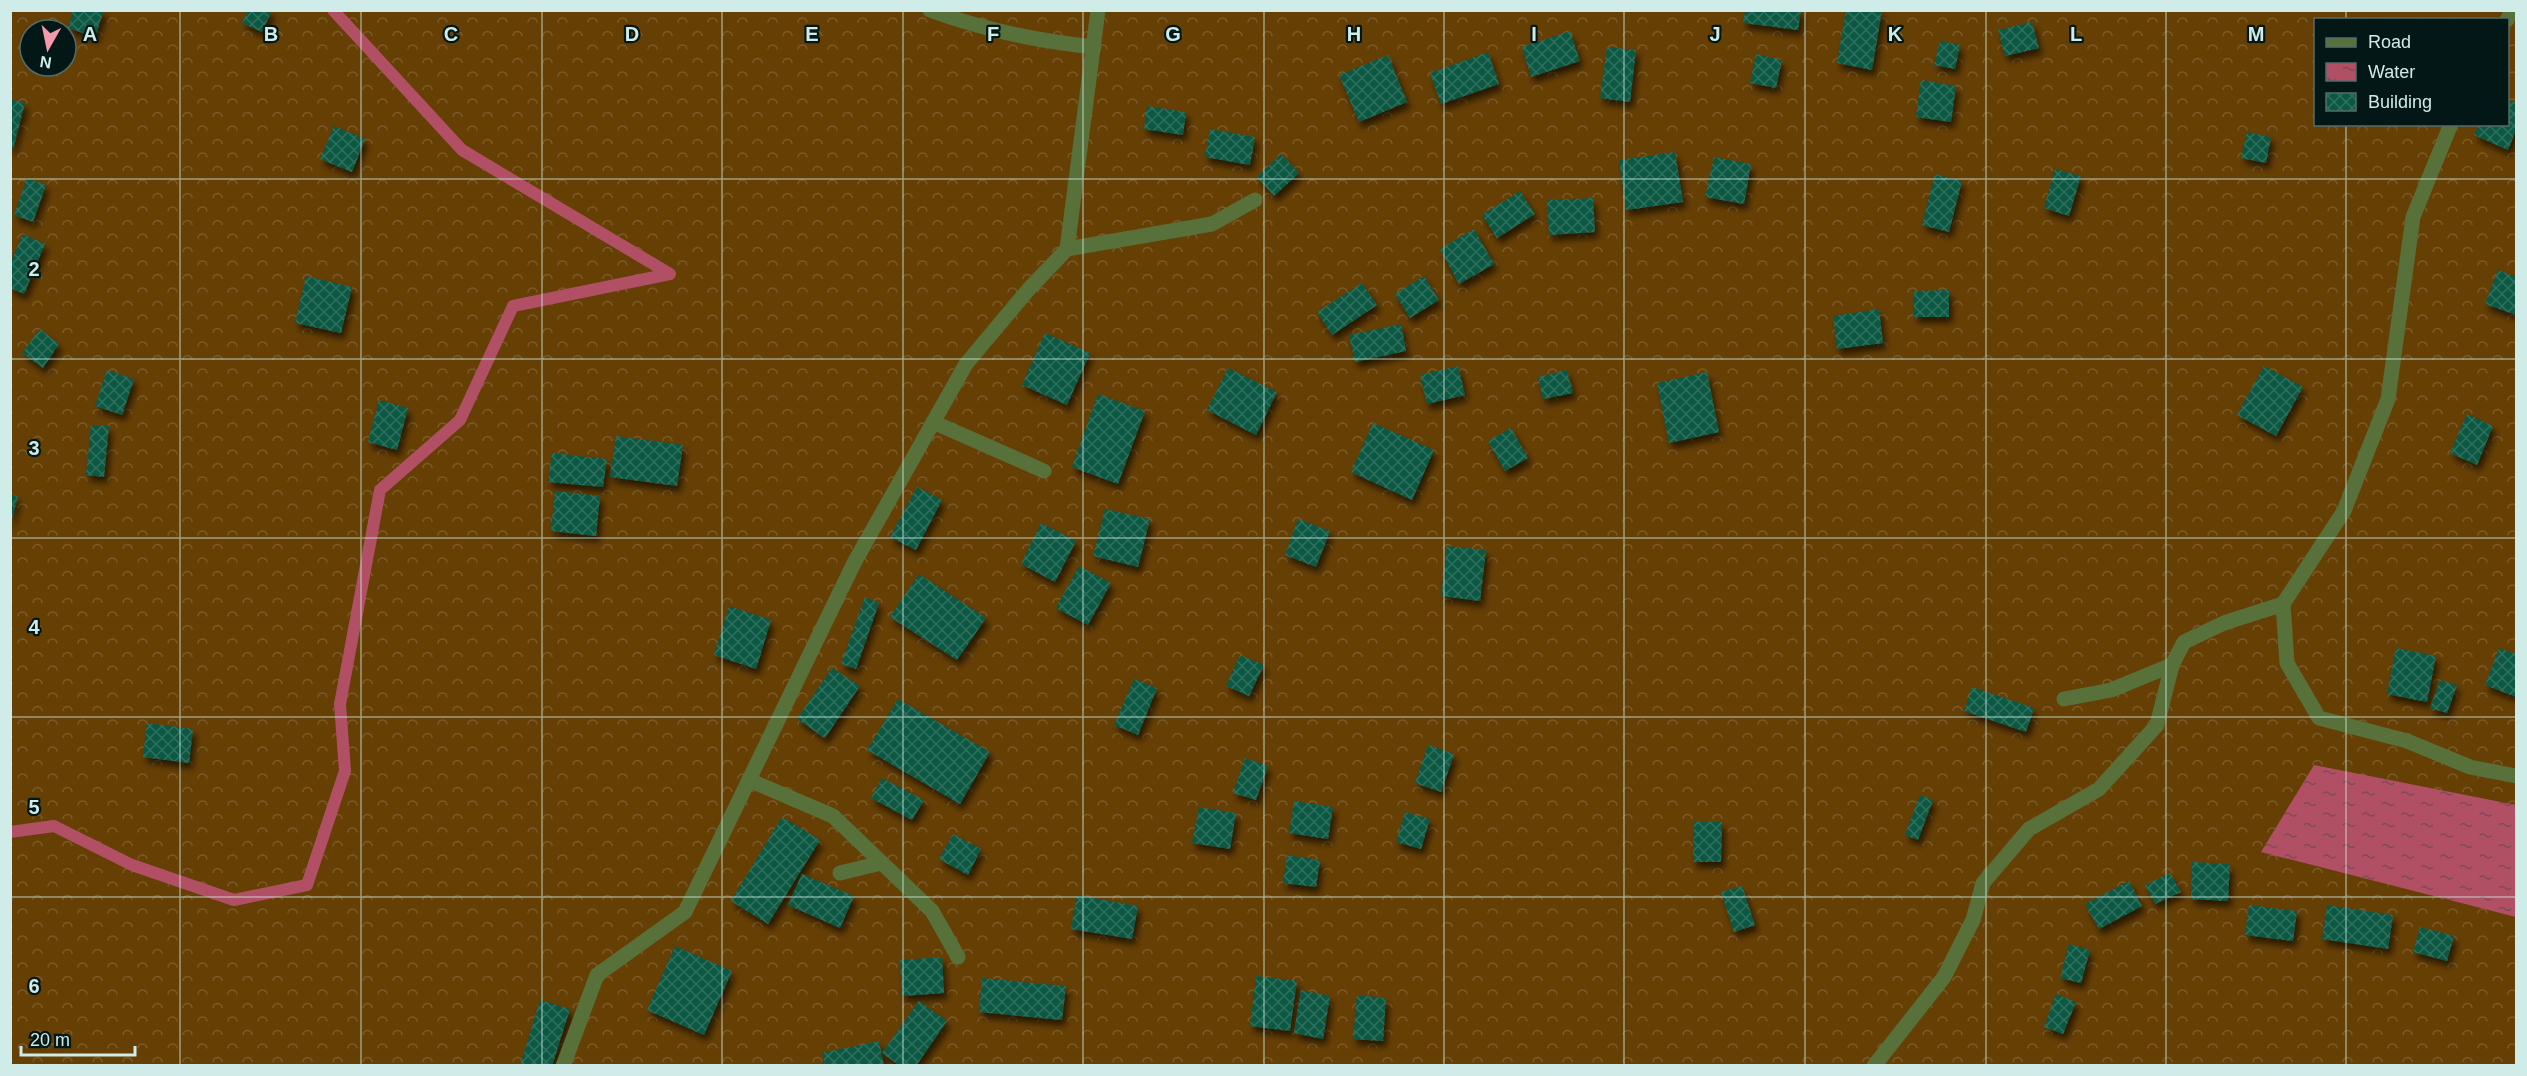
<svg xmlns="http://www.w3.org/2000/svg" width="2527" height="1076" viewBox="0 0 2527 1076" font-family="Arial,sans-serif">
<defs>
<pattern id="forest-crowns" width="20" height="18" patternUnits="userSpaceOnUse" patternTransform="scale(1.5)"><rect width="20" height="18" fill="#663f05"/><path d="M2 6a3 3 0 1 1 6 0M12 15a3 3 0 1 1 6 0" fill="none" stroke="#7b5b29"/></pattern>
<pattern id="water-ripples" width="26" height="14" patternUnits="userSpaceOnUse" patternTransform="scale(1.5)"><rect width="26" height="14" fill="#b14f65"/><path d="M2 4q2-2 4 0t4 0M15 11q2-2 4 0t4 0" fill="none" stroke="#7d4b57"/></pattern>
<pattern id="building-cross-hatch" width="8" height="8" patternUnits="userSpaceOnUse" patternTransform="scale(1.5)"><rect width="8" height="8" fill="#0d5843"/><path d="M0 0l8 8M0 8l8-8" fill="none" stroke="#2f705e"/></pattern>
<filter id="shadow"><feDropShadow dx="3.5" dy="6" stdDeviation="3" flood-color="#0009"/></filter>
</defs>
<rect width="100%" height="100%" fill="#04322f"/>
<!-- forest -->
<path fill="url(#forest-crowns)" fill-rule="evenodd" d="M11,11H2516V1065H11ZM2316,20H2508V124H2316ZM30,30H66V66H30Z"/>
<!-- water -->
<polygon fill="url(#water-ripples)" points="2314,765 2516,805 2516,917 2261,852"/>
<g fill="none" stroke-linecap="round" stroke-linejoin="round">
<!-- stream -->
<polyline stroke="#b14f65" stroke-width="12" points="10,832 54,826 132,865 234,900 307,885 345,771 340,704 380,490 460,420 513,306 670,274 462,150 333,10"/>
</g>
<!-- building -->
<g fill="url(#building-cross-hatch)" filter="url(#shadow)">
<polygon points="73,10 104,10 95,37 68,28"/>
<polygon points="248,10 272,10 262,32 242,23"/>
<polygon points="1745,10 1801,10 1798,30 1743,23"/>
<polygon points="1846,10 1882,10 1872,70 1837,63"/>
<polygon points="2032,22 2039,48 2005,56 1998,30"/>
<polygon points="1570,31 1580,61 1531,77 1522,47"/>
<polygon points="1940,41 1960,45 1955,69 1934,65"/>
<polygon points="1607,47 1636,50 1630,102 1600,98"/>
<polygon points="1488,52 1499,84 1441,104 1430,73"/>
<polygon points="1756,54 1782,60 1776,88 1750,83"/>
<polygon points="1388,55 1407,102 1359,122 1339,75"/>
<polygon points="1921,80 1956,86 1951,122 1916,117"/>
<polygon points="10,99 25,103 13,149 10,148"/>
<polygon points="2508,100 2516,103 2516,130 2508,150 2474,135 2479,124 2508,124"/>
<polygon points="1147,106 1186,112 1183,135 1144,129"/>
<polygon points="334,126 365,139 352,172 320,159"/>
<polygon points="1210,129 1255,137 1250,165 1205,157"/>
<polygon points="2247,132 2271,137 2266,163 2241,158"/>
<polygon points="1675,152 1683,202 1626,210 1619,160"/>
<polygon points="1281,154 1299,173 1274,196 1257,177"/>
<polygon points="1714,157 1751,164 1744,204 1705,197"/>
<polygon points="2055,169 2081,176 2069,216 2044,208"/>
<polygon points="1935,174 1962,181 1949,232 1922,225"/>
<polygon points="27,178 46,185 33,222 14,215"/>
<polygon points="1520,191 1535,214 1497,238 1482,215"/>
<polygon points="1593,198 1595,232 1549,235 1547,200"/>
<polygon points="1474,229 1494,264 1459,284 1440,249"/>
<polygon points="23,234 45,244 24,294 10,288 10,263"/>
<polygon points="2498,270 2516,277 2516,315 2485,304"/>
<polygon points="306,276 352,287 341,333 295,323"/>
<polygon points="1424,276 1439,300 1410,318 1395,294"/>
<polygon points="1362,283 1377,305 1332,335 1317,312"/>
<polygon points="1949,290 1949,317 1914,317 1914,291"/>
<polygon points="1879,309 1883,343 1837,349 1833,316"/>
<polygon points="1401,324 1406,351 1355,362 1349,335"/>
<polygon points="40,329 59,344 43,368 22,353"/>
<polygon points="1045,333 1090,353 1067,405 1022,385"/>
<polygon points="1458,366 1465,395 1427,404 1420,375"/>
<polygon points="2264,366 2303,387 2276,436 2237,415"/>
<polygon points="1228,368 1277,392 1256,435 1207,410"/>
<polygon points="107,370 134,379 122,415 95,406"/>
<polygon points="1567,370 1573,393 1543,399 1538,377"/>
<polygon points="1707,372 1719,432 1669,443 1657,383"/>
<polygon points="1098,394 1145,411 1118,484 1072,467"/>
<polygon points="379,400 408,408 397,450 368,442"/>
<polygon points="2467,414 2493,426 2477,465 2450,453"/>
<polygon points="1373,423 1434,450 1412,500 1351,472"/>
<polygon points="91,425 109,426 104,477 86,475"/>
<polygon points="1511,428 1528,458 1505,471 1488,441"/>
<polygon points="616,436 683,445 677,486 610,477"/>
<polygon points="552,453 607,459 603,487 548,482"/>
<polygon points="917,487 942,500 916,550 890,537"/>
<polygon points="555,491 600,496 596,536 551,531"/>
<polygon points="10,494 18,496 11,522 10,522"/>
<polygon points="1105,509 1150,519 1138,567 1093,556"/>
<polygon points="1298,519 1330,531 1316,567 1285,555"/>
<polygon points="1041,523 1076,541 1055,582 1021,564"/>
<polygon points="1447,546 1486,550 1480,601 1441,596"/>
<polygon points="1079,566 1111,583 1088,625 1056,608"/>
<polygon points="919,574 986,618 957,660 890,617"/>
<polygon points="865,597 879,603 856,669 841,664"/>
<polygon points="729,606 771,620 756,669 714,655"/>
<polygon points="2396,648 2436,656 2427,702 2387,694"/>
<polygon points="2499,648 2516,654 2516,697 2485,685"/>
<polygon points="1240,655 1264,665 1249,696 1226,686"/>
<polygon points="832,668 860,686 825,738 797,719"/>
<polygon points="1134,679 1157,688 1138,735 1114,725"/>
<polygon points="2440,680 2457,685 2447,713 2430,708"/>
<polygon points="1972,687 2034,708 2026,732 1964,711"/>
<polygon points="898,699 990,752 960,804 867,750"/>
<polygon points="147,723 193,729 189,763 143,757"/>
<polygon points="1428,745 1454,754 1441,792 1415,783"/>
<polygon points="1245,758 1268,766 1256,800 1233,793"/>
<polygon points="882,778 924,800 912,820 871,798"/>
<polygon points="1920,795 1933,800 1918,840 1905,835"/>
<polygon points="1294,801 1333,807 1328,839 1289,833"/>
<polygon points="1199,807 1236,813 1230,849 1192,843"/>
<polygon points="1405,812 1430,819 1421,849 1396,842"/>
<polygon points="782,817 820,840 768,924 731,901"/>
<polygon points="1694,822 1722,822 1721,862 1693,862"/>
<polygon points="953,834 981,849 968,875 939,859"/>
<polygon points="1287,855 1320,860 1316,887 1283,883"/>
<polygon points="2192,862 2230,864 2228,901 2191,899"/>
<polygon points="2170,873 2181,892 2155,904 2145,885"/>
<polygon points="802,874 854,896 840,928 788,905"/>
<polygon points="2129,881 2142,906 2099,929 2085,904"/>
<polygon points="1742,886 1755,925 1734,932 1721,892"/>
<polygon points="1077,895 1138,906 1132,939 1071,929"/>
<polygon points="2249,905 2297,911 2293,941 2245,935"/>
<polygon points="2327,905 2393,915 2388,949 2322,939"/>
<polygon points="2420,927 2454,936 2447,961 2413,952"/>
<polygon points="2069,944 2090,950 2081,983 2060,978"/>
<polygon points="675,946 732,971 704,1035 647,1010"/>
<polygon points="942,957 944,993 902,996 900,960"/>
<polygon points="1256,976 1297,981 1290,1031 1250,1026"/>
<polygon points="982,978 1066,986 1062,1020 979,1012"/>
<polygon points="1301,990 1330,996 1323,1039 1294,1033"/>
<polygon points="2056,994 2076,1002 2063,1034 2044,1027"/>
<polygon points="1357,995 1386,998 1383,1041 1353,1039"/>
<polygon points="540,1000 570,1009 552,1066 520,1066"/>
<polygon points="919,1001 947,1021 916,1066 900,1066 882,1053"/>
<polygon points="879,1041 884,1066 825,1066 822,1053"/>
</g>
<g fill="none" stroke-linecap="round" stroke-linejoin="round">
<!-- street -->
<g stroke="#587039" stroke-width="15">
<path d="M930,10C984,30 1036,41 1094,47"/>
<polyline points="2507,20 2512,10"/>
<polyline points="1067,249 1212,224 1255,200"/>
<polyline points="933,422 1044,471"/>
<polyline points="2283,604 2287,663 2319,718 2407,741 2470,767 2516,776"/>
<polyline points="2064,699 2111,690 2172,665 2184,642 2224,623 2283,604 2344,511 2388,399 2413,217 2451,124"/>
<polyline points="749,780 833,816 932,911 958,957"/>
<polyline points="840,873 881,863"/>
<polyline points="563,1066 597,975 685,912 854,563 966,364 1028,290 1067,249 1098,10"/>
<polyline points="1874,1066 1944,977 1973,920 1983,883 2029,829 2099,789 2157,725 2172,665"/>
</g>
</g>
<!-- grid -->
<path fill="none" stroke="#d0ece8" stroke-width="1.5" stroke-opacity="0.55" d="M180,10V1066M361,10V1066M542,10V1066M722,10V1066M903,10V1066M1083,10V1066M1264,10V1066M1444,10V1066M1624,10V1066M1805,10V1066M1986,10V1066M2166,10V1066M2346,10V20M2346,124V1066M10,179H2516M10,359H2516M10,538H2516M10,717H2516M10,897H2516"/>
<g font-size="20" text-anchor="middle" font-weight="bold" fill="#d0ece8" stroke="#021716" stroke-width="4.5" stroke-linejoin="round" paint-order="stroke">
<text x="90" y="41">A</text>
<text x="271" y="41">B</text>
<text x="451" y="41">C</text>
<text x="632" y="41">D</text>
<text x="812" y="41">E</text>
<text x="993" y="41">F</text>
<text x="1173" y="41">G</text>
<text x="1354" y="41">H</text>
<text x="1534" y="41">I</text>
<text x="1715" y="41">J</text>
<text x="1895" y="41">K</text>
<text x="2076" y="41">L</text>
<text x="2256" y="41">M</text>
<text x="34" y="276">2</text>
<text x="34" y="455">3</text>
<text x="34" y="634">4</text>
<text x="34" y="814">5</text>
<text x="34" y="993">6</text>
</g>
<!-- border -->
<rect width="2527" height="1076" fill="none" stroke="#d0ece8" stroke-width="24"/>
<!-- legend -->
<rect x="2314" y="18" width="195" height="108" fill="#021716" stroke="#546c6a" stroke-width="1.5"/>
<rect x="2326" y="38" width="30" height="9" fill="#587039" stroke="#546c6a" stroke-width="1.5"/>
<text x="2368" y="48" font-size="18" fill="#d0ece8">Road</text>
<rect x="2326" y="63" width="30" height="18" fill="url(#water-ripples)" stroke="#546c6a" stroke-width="1.5"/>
<text x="2368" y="78" font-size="18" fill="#d0ece8">Water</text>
<rect x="2326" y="93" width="30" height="18" fill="url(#building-cross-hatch)" stroke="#546c6a" stroke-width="1.5"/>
<text x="2368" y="108" font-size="18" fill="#d0ece8">Building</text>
<!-- north arrow -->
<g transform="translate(48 48) rotate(189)"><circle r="28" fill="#021716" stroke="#546c6a" stroke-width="1.5"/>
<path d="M0-4.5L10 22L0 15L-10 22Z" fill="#f39aaa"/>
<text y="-9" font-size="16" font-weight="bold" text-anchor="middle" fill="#d0ece8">N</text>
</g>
<!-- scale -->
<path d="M21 1046v9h114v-9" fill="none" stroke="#d0ece8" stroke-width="3"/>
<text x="30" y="1046" font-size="18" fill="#d0ece8" stroke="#021716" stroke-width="4.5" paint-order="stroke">20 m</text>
</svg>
